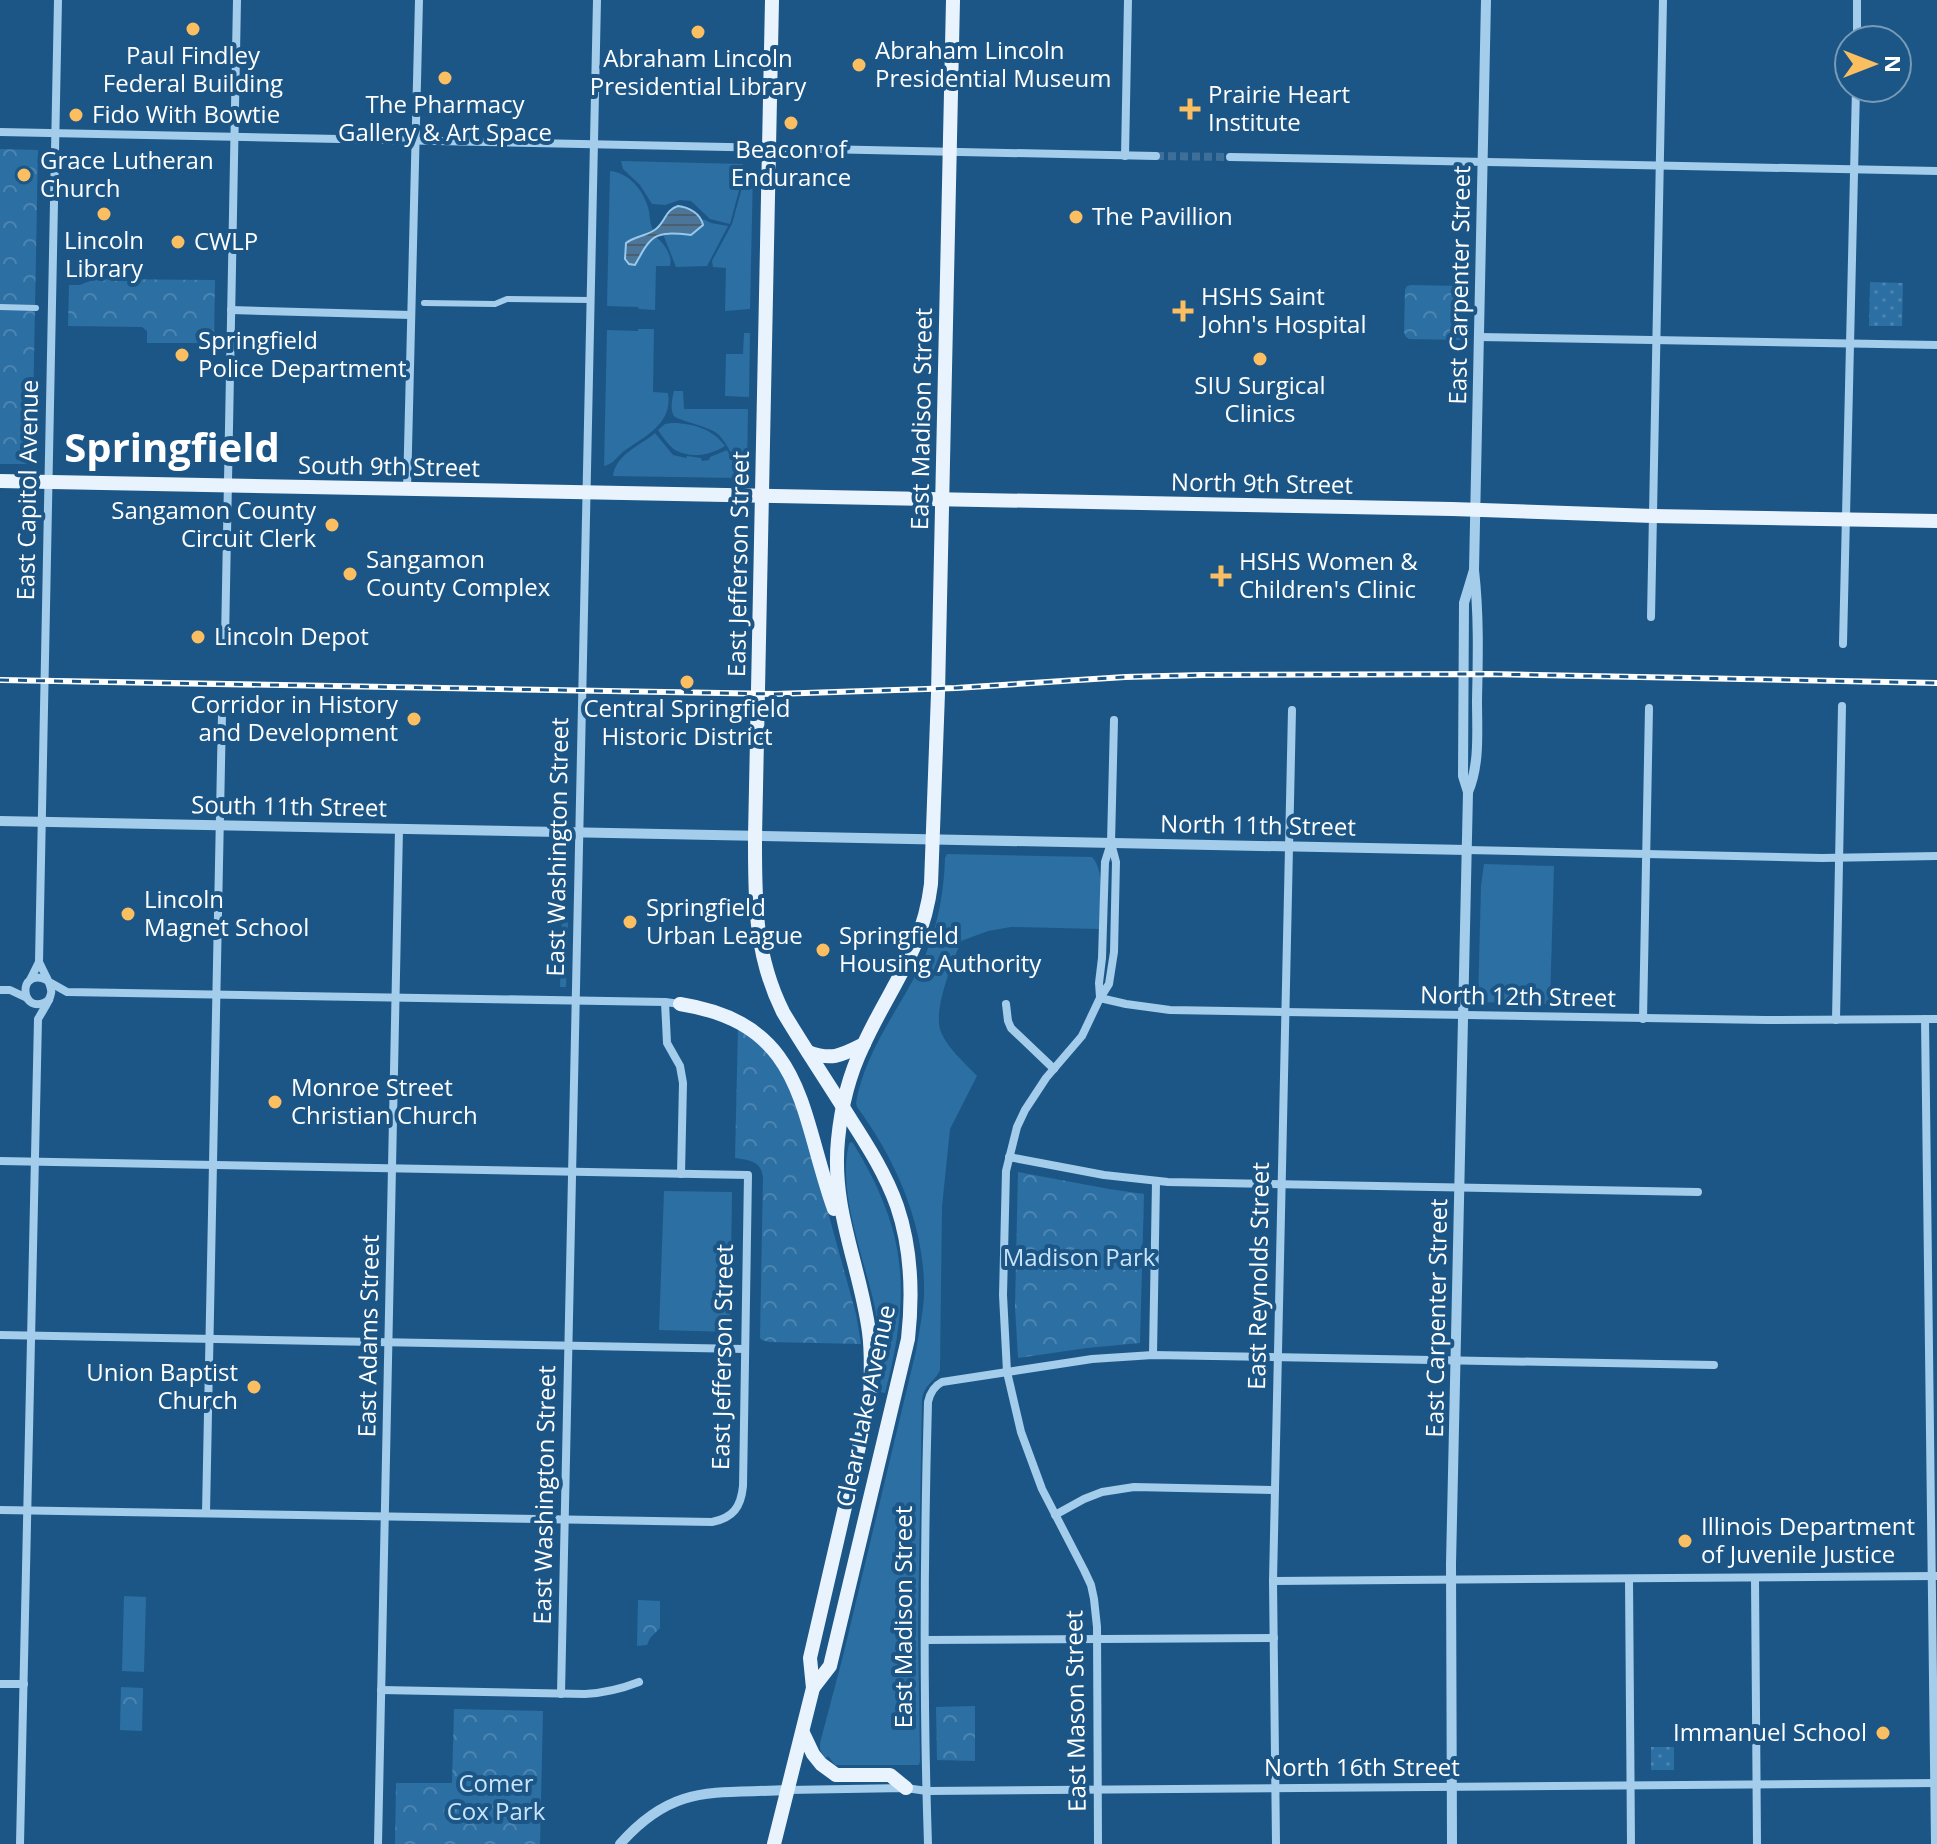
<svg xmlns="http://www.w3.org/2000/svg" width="1937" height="1844" viewBox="0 0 1937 1844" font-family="'Open Sans',sans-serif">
<defs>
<pattern id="forest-crowns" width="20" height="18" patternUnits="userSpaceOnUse" patternTransform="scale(2)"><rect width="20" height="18" fill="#2c6fa3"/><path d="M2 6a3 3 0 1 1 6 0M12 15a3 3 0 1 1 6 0" fill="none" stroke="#4c85b1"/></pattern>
<pattern id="garden-dots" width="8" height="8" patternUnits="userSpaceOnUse" patternTransform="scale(2)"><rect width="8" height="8" fill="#2c6fa3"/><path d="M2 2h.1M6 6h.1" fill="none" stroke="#4c85b1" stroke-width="1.8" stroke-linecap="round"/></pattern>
<pattern id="water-rules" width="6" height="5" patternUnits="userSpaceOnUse" patternTransform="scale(2)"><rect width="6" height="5" fill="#4c7699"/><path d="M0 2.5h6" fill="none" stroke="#4c5f6f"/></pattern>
</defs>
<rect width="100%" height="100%" fill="#1c5686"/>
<!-- grass -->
<g fill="#2c6fa3">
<polygon points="621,161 743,164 742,179 730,224 710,219 691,201 680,200 665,205 652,204 640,185 623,169"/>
<path d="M610,171C630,173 645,192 649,211C650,218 650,224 653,230L631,239L626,243C624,252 623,266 636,265L647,243L656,237C664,243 673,256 670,266H656L655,310L639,309L638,307L607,306Z"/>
<polygon points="753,172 750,309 725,311 726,268 713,267 712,261 732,224 745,177 750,173"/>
<polygon points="703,219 711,223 728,226 707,266 676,267 663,234 675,233 691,236 703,225"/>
<path d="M638,329H654L653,392L668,393C673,424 645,436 624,451C617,457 613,464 604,466L607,330L638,331Z"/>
<polygon points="744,333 750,333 749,397 725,396 726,354 743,354"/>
<path d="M674,391H683L684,409H748L747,470C732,465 730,442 715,432C706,426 677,420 674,416C670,410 672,398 674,391Z"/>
<path d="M672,423C692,423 713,429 725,446C711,455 691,459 675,450C669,446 662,436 658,430L665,424Z"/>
<path d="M655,433L673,455L686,458L687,456L701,458L702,461L709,460L710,457L727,450L735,467L736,478L613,476C616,454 640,446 655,433Z"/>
<path d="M947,854L1092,857C1106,872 1100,908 1100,929L1011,927L988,931L961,941C953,962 932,1011 941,1032C948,1049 965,1063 977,1076L950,1129L942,1207L940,1370C935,1382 925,1383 922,1399L918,1625L920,1761L919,1765H835L828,1756L825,1759L820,1749V1743L843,1656L916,1351C919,1332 923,1314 924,1296C926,1228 897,1161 857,1107L856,1103C865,1049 903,1005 925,956C938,925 944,892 945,858Z"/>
<polygon points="1484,864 1554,866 1550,1004 1478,1002 1481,886"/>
<polygon points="562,914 566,916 568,920 566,987 560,987"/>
<path d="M851,1142L853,1143C908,1233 911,1293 885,1393L880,1392C882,1367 882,1343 877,1318C868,1266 836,1196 849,1144Z"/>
<polygon points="664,1191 732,1192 730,1332 659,1330"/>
<polygon points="124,1596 146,1597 144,1672 122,1671"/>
</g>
<!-- forest -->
<g fill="url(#forest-crowns)">
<polygon points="0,149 38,150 32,464 0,464"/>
<polygon points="95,279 215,280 214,343 147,343 147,331 142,327 68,326 69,285 80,285"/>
<polygon points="1411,285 1463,286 1461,340 1409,339 1406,337 1404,332 1405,290 1407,286"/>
<path d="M738,1027L755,1039L783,1070L804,1125L856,1314L861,1344L769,1342L762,1340L760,1338L763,1178C762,1161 749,1160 735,1158Z"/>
<polygon points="1018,1172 1109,1189 1144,1194 1140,1343 1087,1348 1018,1358 1015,1307"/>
<polygon points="638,1600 660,1601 660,1628 650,1638 647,1645 637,1646"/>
<polygon points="121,1687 143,1688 142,1731 120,1730"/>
<polygon points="975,1706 975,1761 937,1760 936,1707"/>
<polygon points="454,1709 543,1711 540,1844 395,1844 396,1783 452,1783"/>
</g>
<!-- garden -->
<g fill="url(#garden-dots)">
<polygon points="1870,282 1903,283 1902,326 1869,326"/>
<rect x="1651" y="1747" width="23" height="23"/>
</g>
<!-- water -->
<path fill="url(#water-rules)" stroke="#97c9ed" stroke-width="2" d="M678,206C689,207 701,214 703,225L691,235C654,231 652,234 635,265L629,264L625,259L626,243C635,236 647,236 656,229C666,221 665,210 678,206Z"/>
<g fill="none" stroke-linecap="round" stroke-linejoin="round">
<!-- minor-tunnel -->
<polyline stroke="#3e6f98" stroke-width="8" stroke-dasharray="8 4" stroke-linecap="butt" points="1156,156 1230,157"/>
<!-- pedestrian -->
<g stroke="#a4cceb" stroke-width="6">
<polyline points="424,303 495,304 507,299 590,300"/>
<polyline points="0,307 36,308"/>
</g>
<!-- minor -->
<g stroke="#a4cceb" stroke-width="8">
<polyline points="1857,40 1857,0"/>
<polyline points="0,132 1156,156"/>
<polyline points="1125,156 1128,0"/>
<polyline points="1230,157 1937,171"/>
<polyline points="231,310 411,315"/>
<polyline points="1479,337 1937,345"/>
<polyline points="407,490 419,0"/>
<polyline points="1651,617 1663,0"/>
<polyline points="225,641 237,0"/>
<polyline points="1843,644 1856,88"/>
<polyline points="1467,850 1822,858 1937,856"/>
<polyline points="30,980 39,962 58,0"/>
<path d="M47,980C16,966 20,1019 49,1000"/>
<polyline points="51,983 67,992 665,1002 680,1004"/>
<polyline points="0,990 10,990 27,998"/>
<polyline points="1100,997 1099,983 1102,958 1105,862 1111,843 1114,720"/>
<polyline points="1100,998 1126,1004 1170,1010 1766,1020 1937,1019"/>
<polyline points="665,1002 667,1043 680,1066 683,1083 681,1174"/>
<polyline points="1006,1004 1008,1021 1011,1028 1054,1069"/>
<polyline points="1643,1019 1649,708"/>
<polyline points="1925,1019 1935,1844"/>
<polyline points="1836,1020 1842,706"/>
<polyline points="1009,1157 1104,1175 1168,1182 1698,1192"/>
<path d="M0,1161L748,1175L743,1486C741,1507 733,1518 712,1522L0,1510"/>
<polyline points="0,1335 745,1349"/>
<polyline points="1153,1355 1156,1182"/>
<polyline points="206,1513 222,714"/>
<polyline points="1055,1515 1084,1499 1102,1492 1134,1487 1275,1490"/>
<polyline points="1629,1579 1631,1844"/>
<polyline points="1755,1579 1757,1844"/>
<polyline points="1273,1581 1936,1576"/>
<polyline points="925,1640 1274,1638"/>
<polyline points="0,1684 24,1684"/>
<path d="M381,1690L585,1694C604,1693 621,1689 639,1682"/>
<polyline points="561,1694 597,0"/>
<polyline points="787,1790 906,1788 927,1791 1937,1783"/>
<path d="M20,1844L38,1019C57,987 54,994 39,962"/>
<polyline points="378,1844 399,829"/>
<path d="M928,1844C923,1697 924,1549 928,1402C930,1393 934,1386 942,1382L1092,1359L1153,1355L1714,1365"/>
<polyline points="1098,1844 1097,1627 1094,1599 1091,1585 1084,1570 1042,1489 1021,1432 1007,1372 1003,1295 1006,1171 1017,1127 1025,1110 1046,1078 1082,1036 1100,998 1109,984 1114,952 1116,862 1111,843"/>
<polyline points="1276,1844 1273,1581 1292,710"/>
</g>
<!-- tertiary -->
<g stroke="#a4cceb" stroke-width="10">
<path d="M1468,792C1480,764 1477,731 1477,700C1478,657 1479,614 1474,570L1486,0"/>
<polyline points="0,821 1467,850"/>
<path d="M620,1844C674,1783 713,1794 787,1790"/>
<polyline points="1452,1844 1451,1564 1468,792 1463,776 1464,603 1474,570"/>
</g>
<!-- primary -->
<g stroke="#e8f3fe" stroke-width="14">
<path d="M772,0L755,837C755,900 754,954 783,1012C805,1049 829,1084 851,1120C869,1148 886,1175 897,1206C912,1250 913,1294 908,1339L830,1666L813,1688"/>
<polyline points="0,481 1452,509 1653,516 1937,521"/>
<path d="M680,1004C806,1024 799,1111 834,1209"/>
<path d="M808,1052C833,1061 842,1055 864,1044"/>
<polyline points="803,1733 813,1754 821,1764 836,1775 890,1775 906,1788"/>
<path d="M774,1844L813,1688L810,1658L870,1399C871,1376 872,1354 869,1332C860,1265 831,1210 838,1140C841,1108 849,1075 863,1046C889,988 923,951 931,884L938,693L953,0"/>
</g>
<!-- rail casing -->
<g stroke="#fff" stroke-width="6">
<polyline id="rail" points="0,680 775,694 956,688 1125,677 1203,675 1490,674 1937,683"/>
</g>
<!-- rail -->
<use href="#rail" stroke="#1c5686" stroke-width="3" stroke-dasharray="9" stroke-linecap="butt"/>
</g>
<!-- markers -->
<g fill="#fbbe61" stroke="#1c5686" stroke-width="3">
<circle cx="193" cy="29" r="8"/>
<circle cx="698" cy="32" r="8"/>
<circle cx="859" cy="65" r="8"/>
<circle cx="445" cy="78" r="8"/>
<path d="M1186 97h8v8h8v8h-8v8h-8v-8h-8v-8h8z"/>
<circle cx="76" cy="115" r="8"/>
<circle cx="791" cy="123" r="8"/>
<circle cx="24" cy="175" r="8"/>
<circle cx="104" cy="214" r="8"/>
<circle cx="1076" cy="217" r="8"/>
<circle cx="178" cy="242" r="8"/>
<path d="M1179 299h8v8h8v8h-8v8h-8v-8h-8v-8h8z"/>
<circle cx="182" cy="355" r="8"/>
<circle cx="1260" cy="359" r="8"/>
<circle cx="332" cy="525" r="8"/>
<circle cx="350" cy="574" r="8"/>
<path d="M1217 564h8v8h8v8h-8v8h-8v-8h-8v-8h8z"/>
<circle cx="198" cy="637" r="8"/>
<circle cx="687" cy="682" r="8"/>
<circle cx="414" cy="719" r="8"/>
<circle cx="128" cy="914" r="8"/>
<circle cx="630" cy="922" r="8"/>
<circle cx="823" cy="950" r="8"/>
<circle cx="275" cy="1102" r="8"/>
<circle cx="254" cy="1387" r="8"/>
<circle cx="1685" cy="1541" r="8"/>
<circle cx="1883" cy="1733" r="8"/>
</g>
<g text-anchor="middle" stroke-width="8" stroke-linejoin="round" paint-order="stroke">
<!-- poi labels -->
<g font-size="24" fill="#fff" stroke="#1c5686" text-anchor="start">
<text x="875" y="59">Abraham Lincoln<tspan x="875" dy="28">Presidential Museum</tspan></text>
<text x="193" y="64" text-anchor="middle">Paul Findley<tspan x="193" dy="28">Federal Building</tspan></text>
<text x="698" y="67" text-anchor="middle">Abraham Lincoln<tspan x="698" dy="28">Presidential Library</tspan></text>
<text x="1208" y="103">Prairie Heart<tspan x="1208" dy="28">Institute</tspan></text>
<text x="445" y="113" text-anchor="middle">The Pharmacy<tspan x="445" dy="28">Gallery &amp; Art Space</tspan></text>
<text x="92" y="123">Fido With Bowtie</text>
<text x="791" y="158" text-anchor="middle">Beacon of<tspan x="791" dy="28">Endurance</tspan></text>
<text x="40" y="169">Grace Lutheran<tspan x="40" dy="28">Church</tspan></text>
<text x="1092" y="225">The Pavillion</text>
<text x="104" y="249" text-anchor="middle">Lincoln<tspan x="104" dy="28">Library</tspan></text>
<text x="194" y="250">CWLP</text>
<text x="1201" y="305">HSHS Saint<tspan x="1201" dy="28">John's Hospital</tspan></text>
<text x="198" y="349">Springfield<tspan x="198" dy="28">Police Department</tspan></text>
<text x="1260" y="394" text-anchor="middle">SIU Surgical<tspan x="1260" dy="28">Clinics</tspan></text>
<text x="316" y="519" text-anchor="end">Sangamon County<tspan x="316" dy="28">Circuit Clerk</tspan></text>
<text x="366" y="568">Sangamon<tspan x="366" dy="28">County Complex</tspan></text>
<text x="1239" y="570">HSHS Women &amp;<tspan x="1239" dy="28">Children's Clinic</tspan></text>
<text x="214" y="645">Lincoln Depot</text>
<text x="398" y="713" text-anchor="end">Corridor in History<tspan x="398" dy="28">and Development</tspan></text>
<text x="687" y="717" text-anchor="middle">Central Springfield<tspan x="687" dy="28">Historic District</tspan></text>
<text x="144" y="908">Lincoln<tspan x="144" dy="28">Magnet School</tspan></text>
<text x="646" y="916">Springfield<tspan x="646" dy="28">Urban League</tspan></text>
<text x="839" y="944">Springfield<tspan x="839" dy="28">Housing Authority</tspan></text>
<text x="291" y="1096">Monroe Street<tspan x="291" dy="28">Christian Church</tspan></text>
<text x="238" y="1381" text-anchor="end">Union Baptist<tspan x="238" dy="28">Church</tspan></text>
<text x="1701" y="1535">Illinois Department<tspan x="1701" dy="28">of Juvenile Justice</tspan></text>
<text x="1867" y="1741" text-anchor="end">Immanuel School</text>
</g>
<!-- street labels -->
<g font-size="24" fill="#fff" stroke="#1c5686">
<text transform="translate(1460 285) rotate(-89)" y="8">East Carpenter Street</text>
<text transform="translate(922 419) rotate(-89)" y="8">East Madison Street</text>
<text transform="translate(389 467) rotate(1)" y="8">South 9th Street</text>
<text transform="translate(1262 484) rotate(1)" y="8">North 9th Street</text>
<text transform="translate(28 490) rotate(-89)" y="8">East Capitol Avenue</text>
<text transform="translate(739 564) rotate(-89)" y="8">East Jefferson Street</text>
<text transform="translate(289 807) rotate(1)" y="8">South 11th Street</text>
<text transform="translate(1258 826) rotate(1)" y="8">North 11th Street</text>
<text transform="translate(558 847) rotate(-89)" y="8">East Washington Street</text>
<text transform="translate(1518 997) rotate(1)" y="8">North 12th Street</text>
<text transform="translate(1259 1276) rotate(-89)" y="8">East Reynolds Street</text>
<text transform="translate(1437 1318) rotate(-89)" y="8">East Carpenter Street</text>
<text transform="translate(369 1336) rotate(-89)" y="8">East Adams Street</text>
<text transform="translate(723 1357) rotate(-89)" y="8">East Jefferson Street</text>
<text transform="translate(866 1406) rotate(-78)" y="8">Clear Lake Avenue</text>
<text transform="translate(545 1495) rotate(-89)" y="8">East Washington Street</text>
<text transform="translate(904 1617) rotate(-90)" y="8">East Madison Street</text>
<text transform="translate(1076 1711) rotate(-91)" y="8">East Mason Street</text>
<text x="1362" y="1776">North 16th Street</text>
</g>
<!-- park labels -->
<g font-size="24" fill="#c9e4f8" stroke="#1c5686">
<text x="1079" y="1266">Madison Park</text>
<text x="496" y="1792">Comer<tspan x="496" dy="28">Cox Park</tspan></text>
</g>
<!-- town labels -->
<g font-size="40" font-weight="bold" fill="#fff" stroke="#1c5686">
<text x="172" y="462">Springfield</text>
</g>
</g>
<!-- north arrow -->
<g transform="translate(1873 64) rotate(90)"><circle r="38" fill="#1c5686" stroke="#779ab6" stroke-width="2"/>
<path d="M0-6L14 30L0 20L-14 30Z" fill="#fbbe61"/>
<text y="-12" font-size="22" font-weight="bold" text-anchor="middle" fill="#ffffff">N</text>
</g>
</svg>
